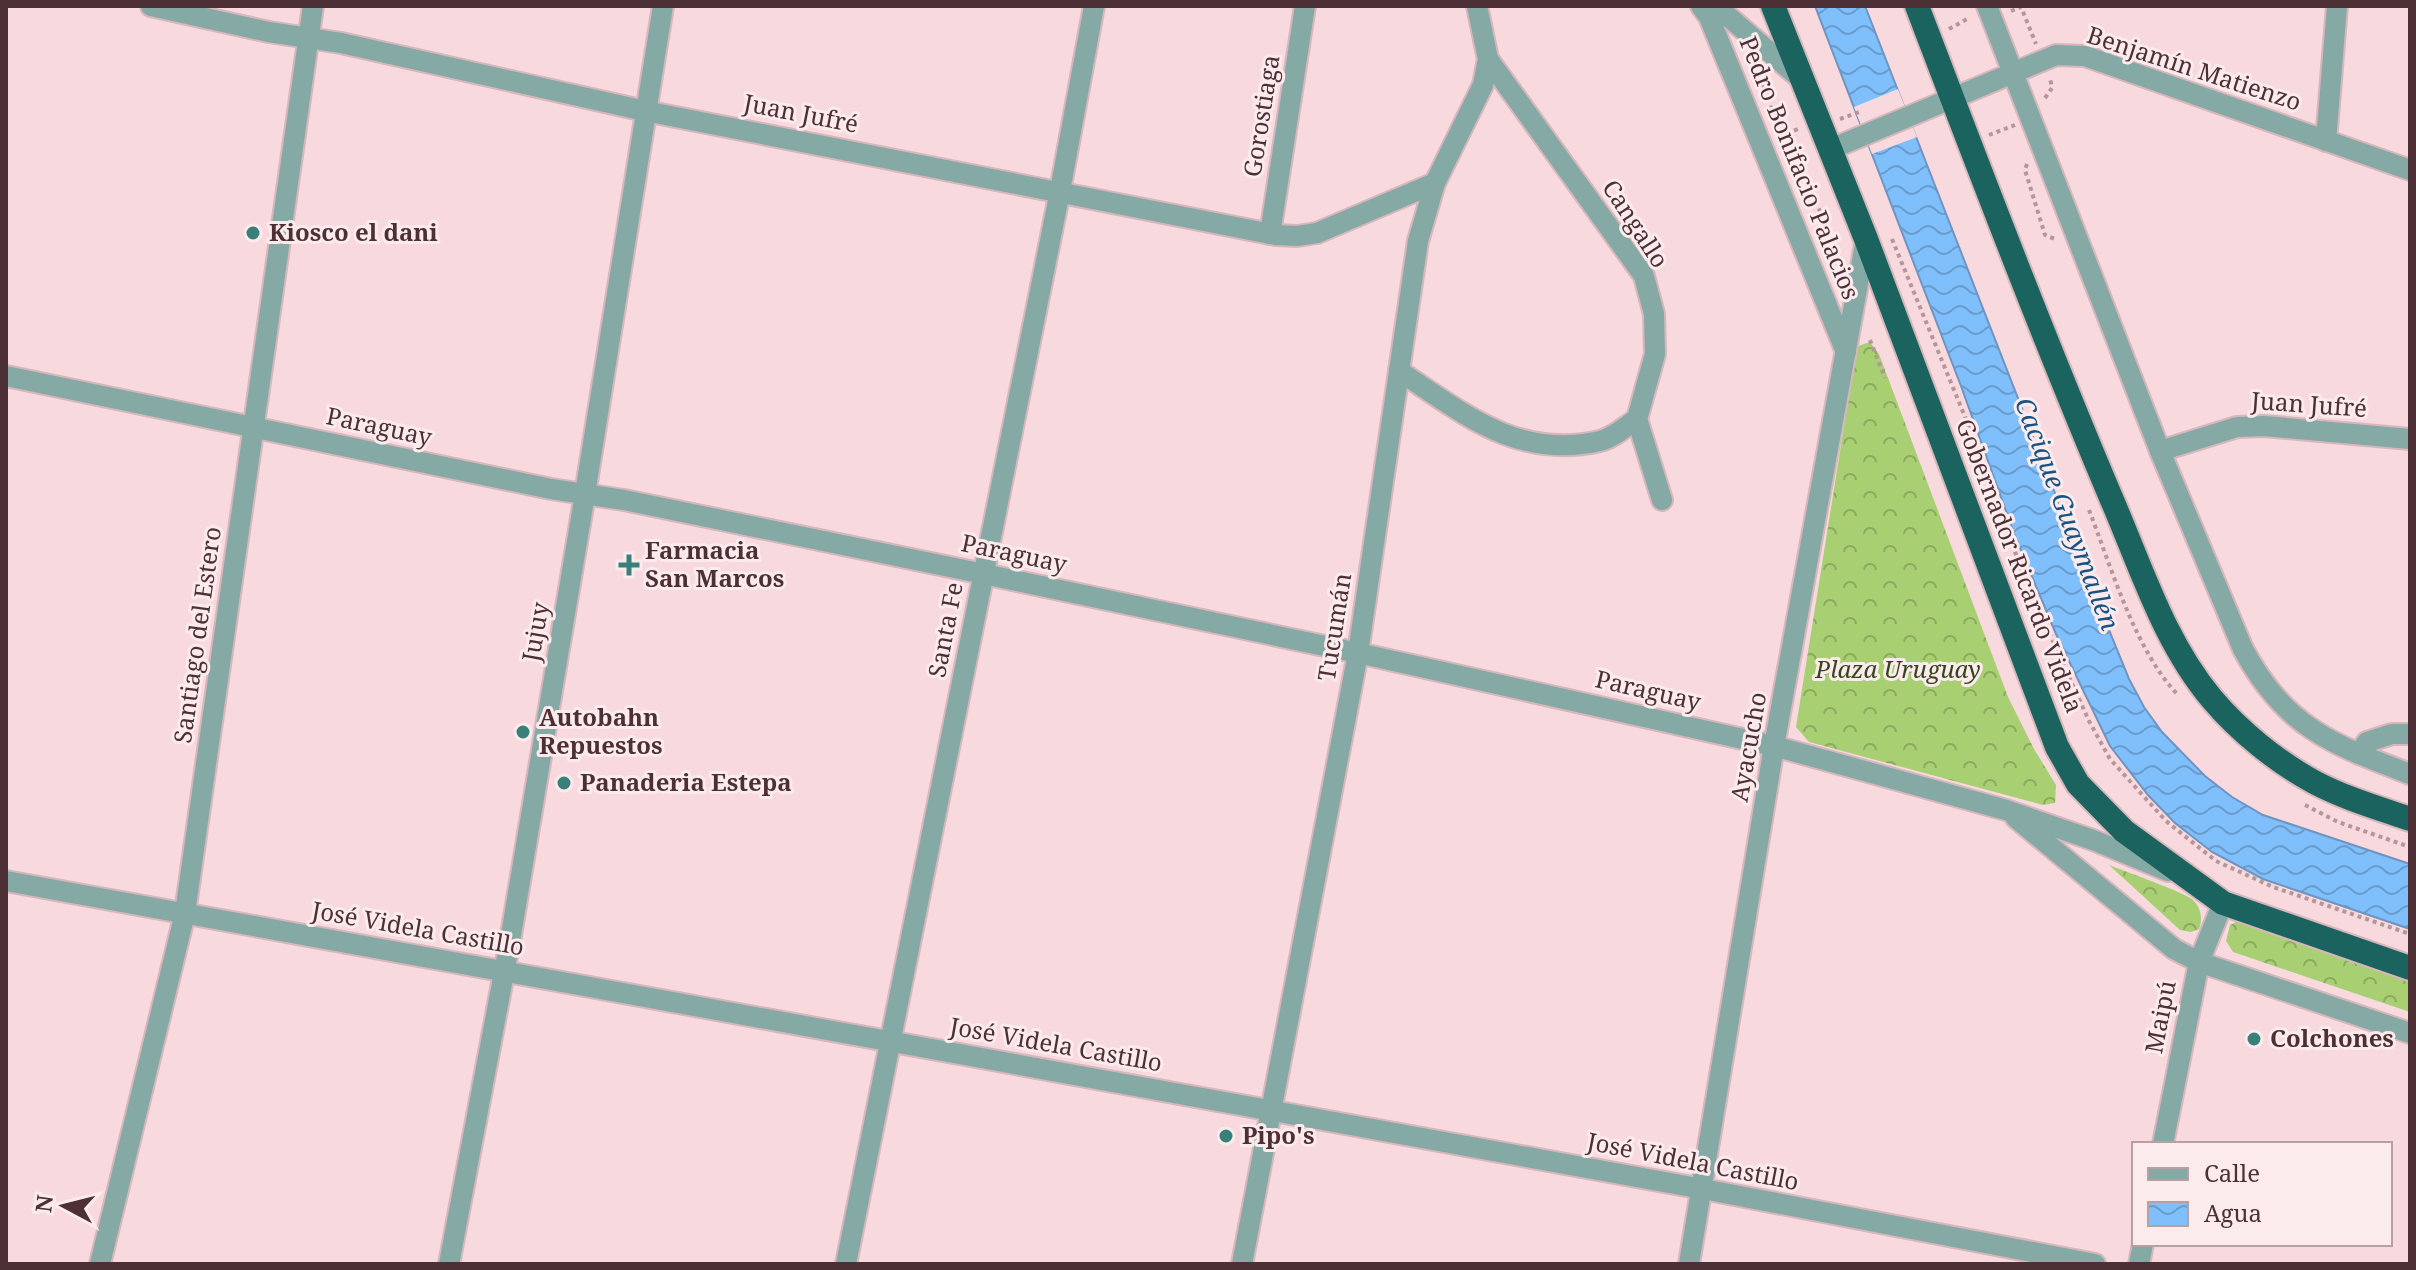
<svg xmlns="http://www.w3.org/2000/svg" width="2416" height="1270" viewBox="0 0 2416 1270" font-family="'Noto Serif',serif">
<defs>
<pattern id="forest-crowns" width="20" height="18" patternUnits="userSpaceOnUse" patternTransform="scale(2)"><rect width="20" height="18" fill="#a8d073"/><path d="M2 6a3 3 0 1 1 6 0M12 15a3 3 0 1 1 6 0" fill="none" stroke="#8ba95f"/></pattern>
<pattern id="water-waves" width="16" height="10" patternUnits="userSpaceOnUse" patternTransform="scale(2)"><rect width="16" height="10" fill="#7fbffb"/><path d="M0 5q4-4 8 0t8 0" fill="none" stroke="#6a9ccc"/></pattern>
</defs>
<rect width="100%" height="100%" fill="#f8d9de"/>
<!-- forest -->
<g fill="url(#forest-crowns)">
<polygon points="1870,342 1879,354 2008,697 2034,749 2056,785 2055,803 2043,805 1809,742 1796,727 1853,370 1858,346"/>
<path d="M2109,865C2124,871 2184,892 2193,900C2201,907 2203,920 2199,929L2191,932L2180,930Z"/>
<polygon points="2241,920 2410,980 2410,1012 2233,952 2226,941 2230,925"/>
</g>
<!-- water -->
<polygon fill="url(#water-waves)" stroke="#7094c0" stroke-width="2" points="1815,6 1865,6 2092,588 2129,679 2144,707 2162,732 2205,776 2232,797 2263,815 2410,864 2410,929 2263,879 2212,852 2175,823 2148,795 2110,746 2056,634 2015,536 1961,386"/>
<!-- pier -->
<polygon fill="#f8d9de" points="1898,89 1917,137 1872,154 1854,107"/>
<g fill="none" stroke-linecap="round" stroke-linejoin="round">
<!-- minor casing -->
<g stroke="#d6b7bc" stroke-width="24">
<g id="minor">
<polyline points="151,6 269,32 341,43 645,111 1276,235 1297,236 1317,233 1435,183"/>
<polyline points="1701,6 1709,17 1846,352"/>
<polyline points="1716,6 1802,80"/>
<path d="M1987,6L2160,451L2243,649C2285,727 2331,744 2410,774"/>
<polyline points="2326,141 2337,6"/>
<polyline points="1831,149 2056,55 2085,56 2410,170"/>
<polyline points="1270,234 1305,6"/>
<path d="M1399,371C1463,413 1517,460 1600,441C1613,438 1626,426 1637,419L1655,354L1654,314L1644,276L1488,59"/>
<polyline points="6,376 551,489 624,500 984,574 1358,653 1774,746 2006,810 2093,840 2168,871"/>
<polyline points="1637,419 1662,500"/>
<polyline points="2160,451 2237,427 2264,426 2410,439"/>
<polyline points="2359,754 2367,742 2392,734 2410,734"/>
<polyline points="2016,818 2174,949 2199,962 2410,1033"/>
<polyline points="6,881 1703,1189 2095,1264"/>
<polyline points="2163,1144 2199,962 2223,903"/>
<polyline points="100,1264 185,913 313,6"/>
<polyline points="449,1264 510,941 585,494 663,6"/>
<polyline points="846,1264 1060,191 1094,6"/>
<polyline points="1242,1264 1358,653 1418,241 1435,183 1483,85 1488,59 1477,6"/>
<polyline points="1689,1264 1774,746 1866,239"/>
<polyline points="2139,1264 2143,1244"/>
</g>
</g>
<!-- highway casing -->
<g stroke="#d6b7bc" stroke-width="28">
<g id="highway">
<polyline points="1773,6 1866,239 2057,747 2078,784 2124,831 2223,903 2410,968"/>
<path d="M1917,6C1980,171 2043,337 2112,500C2141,567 2164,642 2212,699C2239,731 2277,762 2314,782C2344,798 2378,808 2410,819"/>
</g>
</g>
<!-- path -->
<g stroke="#b4969b" stroke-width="4" stroke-dasharray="4 4" stroke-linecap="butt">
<polyline points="2011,11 2021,7 2036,44"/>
<polyline points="1949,29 1969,18"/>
<polyline points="1755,69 1771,103 1771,113"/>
<polyline points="2045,98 2052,88 2050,78"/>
<polyline points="1840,119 1862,111"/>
<polyline points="1989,135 2015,125"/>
<polyline points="1779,136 1801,128"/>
<polyline points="1788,153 1806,177 1837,253 1836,272"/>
<polyline points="2027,164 2025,170 2045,235 2057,240"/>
<polyline points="1892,239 1970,429 2025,579 2089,721 2110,759 2166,821 2216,861 2273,887 2410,934"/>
<polyline points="1870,340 1885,378"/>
<path d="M2089,510C2112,569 2135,650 2178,695"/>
<polyline points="2305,805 2338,822 2410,847"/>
</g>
<!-- minor -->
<use href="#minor" stroke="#85a9a5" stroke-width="20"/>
<!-- highway -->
<use href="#highway" stroke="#1a635e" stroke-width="24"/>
</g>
<!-- markers -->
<g fill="#39807a" stroke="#fbebed" stroke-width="3">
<circle cx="253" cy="233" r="8"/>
<path d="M625 553h8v8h8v8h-8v8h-8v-8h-8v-8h8z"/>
<circle cx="523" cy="732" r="8"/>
<circle cx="564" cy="783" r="8"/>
<circle cx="2254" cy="1039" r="8"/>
<circle cx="1226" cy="1136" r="8"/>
</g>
<g text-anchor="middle" stroke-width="6" stroke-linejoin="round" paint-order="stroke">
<!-- street labels -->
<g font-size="24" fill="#4d3035" stroke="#fbebed">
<text transform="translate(2194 69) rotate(18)" y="8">Benjamín Matienzo</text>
<text transform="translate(801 114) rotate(11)" y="8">Juan Jufré</text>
<text transform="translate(1262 116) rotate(-81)" y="8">Gorostiaga</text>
<text transform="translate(1799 168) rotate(68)" y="8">Pedro Bonifacio Palacios</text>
<text transform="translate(1635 224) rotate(57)" y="8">Cangallo</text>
<text transform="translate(2309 405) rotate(4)" y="8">Juan Jufré</text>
<text transform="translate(379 427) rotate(12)" y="8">Paraguay</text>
<text transform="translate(1014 554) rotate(12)" y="8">Paraguay</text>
<text transform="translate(2019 566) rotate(69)" y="8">Gobernador Ricardo Videla</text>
<text transform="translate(1335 627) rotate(-81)" y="8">Tucumán</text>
<text transform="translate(946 630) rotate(-79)" y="8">Santa Fe</text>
<text transform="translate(536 632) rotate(-80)" y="8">Jujuy</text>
<text transform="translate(198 635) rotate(-82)" y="8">Santiago del Estero</text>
<text transform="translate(1648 691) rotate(13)" y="8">Paraguay</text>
<text transform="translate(1749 747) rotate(-80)" y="8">Ayacucho</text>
<text transform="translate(418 929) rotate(10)" y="8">José Videla Castillo</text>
<text transform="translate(2161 1017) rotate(-79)" y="8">Maipú</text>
<text transform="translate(1056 1045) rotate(10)" y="8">José Videla Castillo</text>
<text transform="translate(1693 1162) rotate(11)" y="8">José Videla Castillo</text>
</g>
<!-- poi labels -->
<g font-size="24" font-weight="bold" fill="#4d3035" stroke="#fbebed" text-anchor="start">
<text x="269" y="241">Kiosco el dani</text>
<text x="645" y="559">Farmacia<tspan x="645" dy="28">San Marcos</tspan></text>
<text x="539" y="726">Autobahn<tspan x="539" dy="28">Repuestos</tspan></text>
<text x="580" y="791">Panaderia Estepa</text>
<text x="2270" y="1047">Colchones</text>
<text x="1242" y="1144">Pipo's</text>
</g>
<!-- park labels -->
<g font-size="24" font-style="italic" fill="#35461e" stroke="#fbebed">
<text x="1898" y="678">Plaza Uruguay</text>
</g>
<!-- water labels -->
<g font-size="26" font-style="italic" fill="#185383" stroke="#fbebed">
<text transform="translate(2067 514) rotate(69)" y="9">Cacique Guaymallén</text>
</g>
</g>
<!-- border -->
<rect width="2416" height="1270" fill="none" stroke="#4d3035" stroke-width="16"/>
<!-- legend -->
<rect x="2132" y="1142" width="260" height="104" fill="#fbebed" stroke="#b5a0a3" stroke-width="2"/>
<rect x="2148" y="1168" width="40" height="12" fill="#85a9a5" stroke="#b5a0a3" stroke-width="2"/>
<text x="2204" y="1182" font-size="24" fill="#4d3035">Calle</text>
<rect x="2148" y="1202" width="40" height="24" fill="url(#water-waves)" stroke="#b5a0a3" stroke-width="2"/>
<text x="2204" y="1222" font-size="24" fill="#4d3035">Agua</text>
<!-- north arrow -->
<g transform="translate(64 1206) rotate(277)" stroke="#fbebed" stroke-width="6" paint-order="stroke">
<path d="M0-6L14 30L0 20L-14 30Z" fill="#4d3035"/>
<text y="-12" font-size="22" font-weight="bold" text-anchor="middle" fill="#4d3035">N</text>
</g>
</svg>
